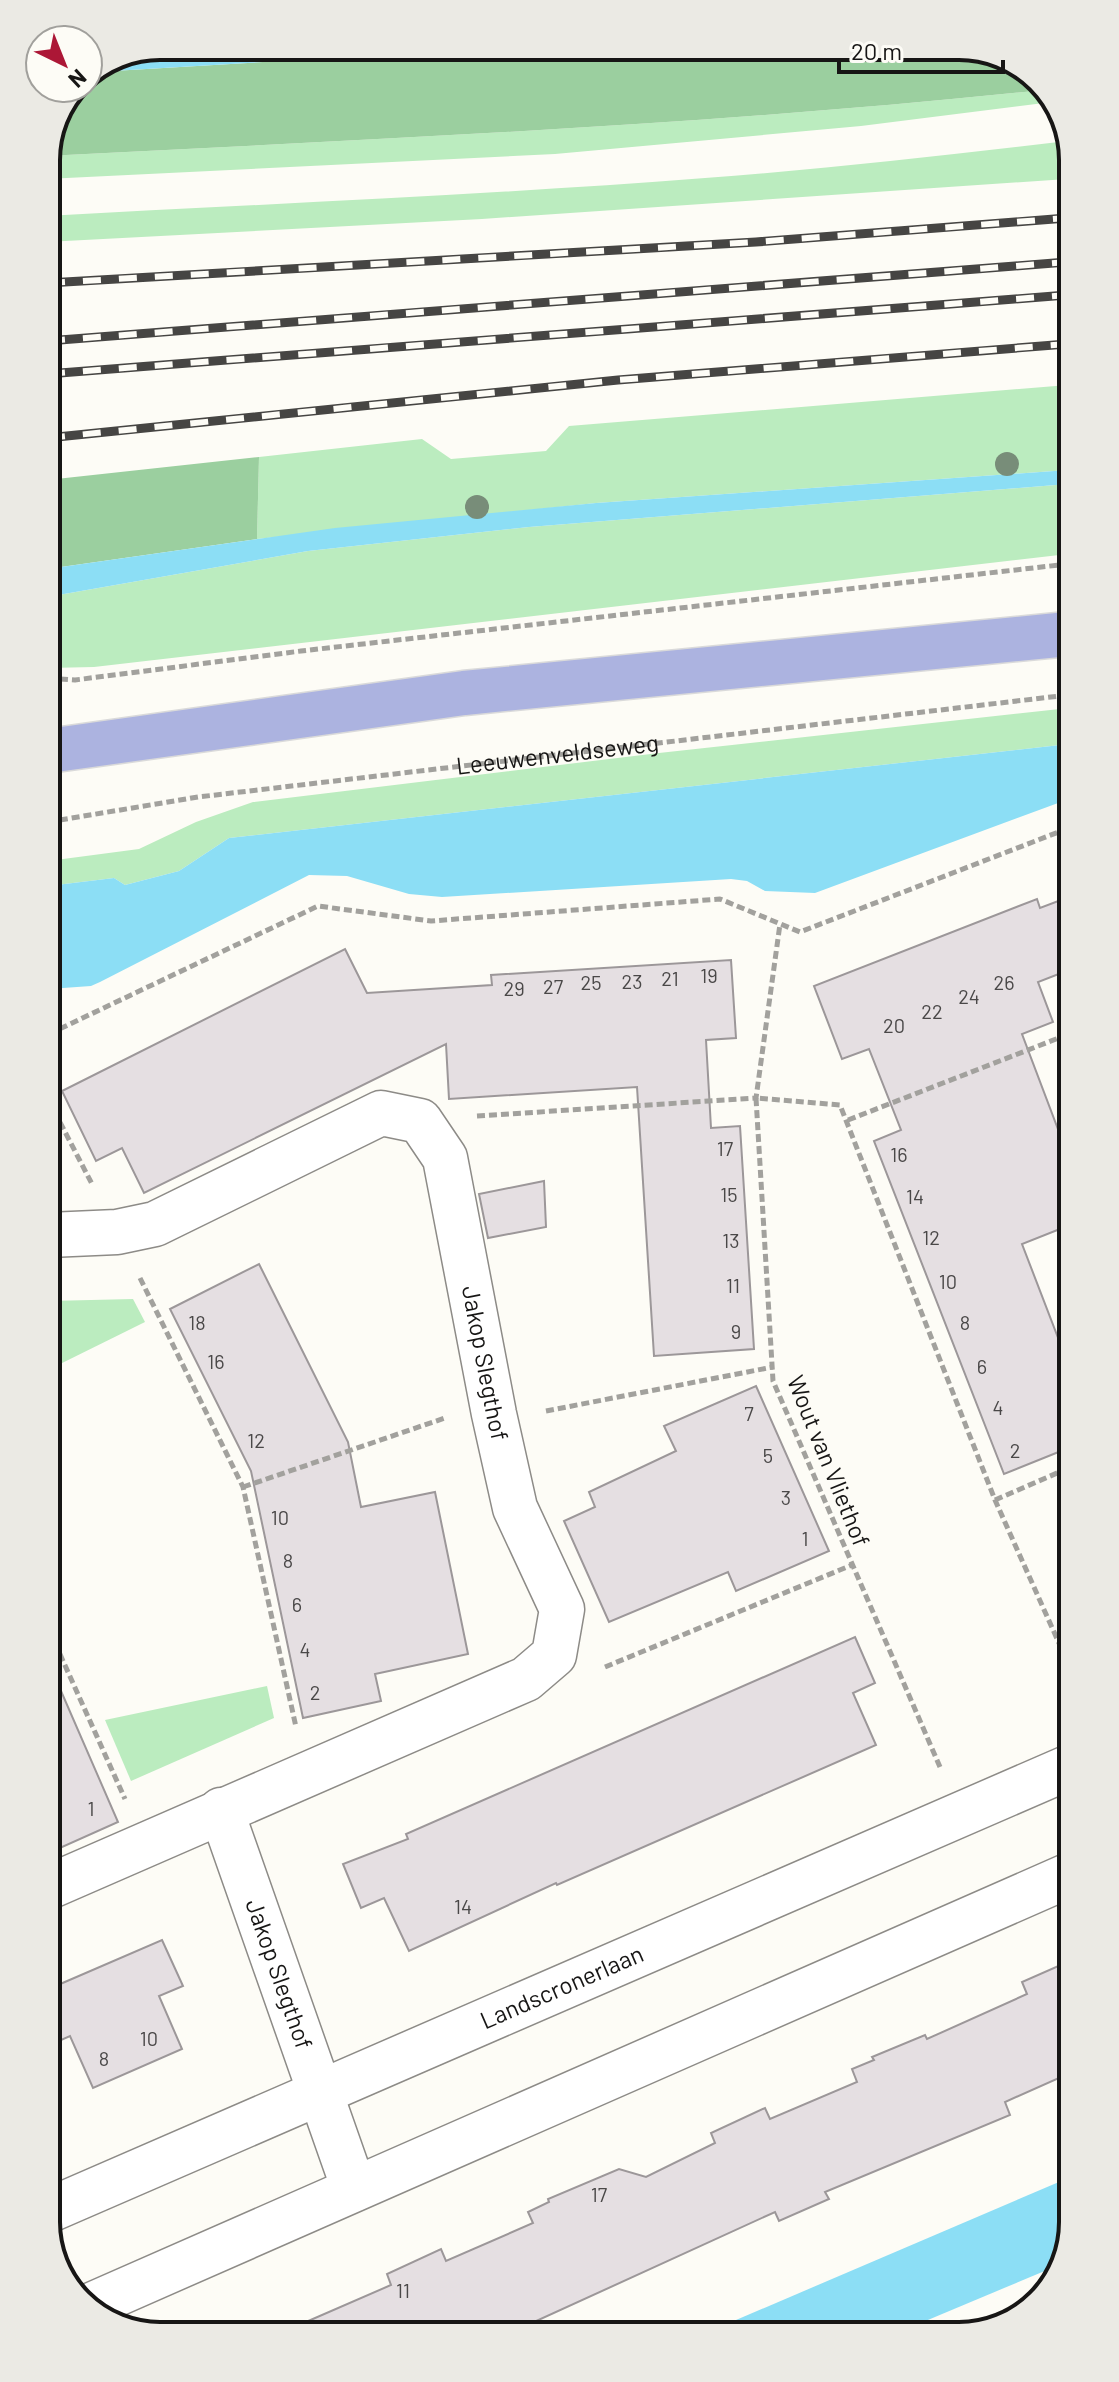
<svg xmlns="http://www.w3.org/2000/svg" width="1119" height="2382" viewBox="0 0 1119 2382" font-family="Barlow,sans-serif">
<rect width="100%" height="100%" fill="#fdfcf6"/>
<!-- green -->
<g fill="#bbecbf">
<path d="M1043,90L1052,102L861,126L555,154L46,179V156C379,139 712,125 1043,90Z"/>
<path d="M1067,141V179L482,219L46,242V216C266,204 486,195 705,178C826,169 947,155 1067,141Z"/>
<polygon points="1068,385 1068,470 596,503 257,539 259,457 422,439 451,459 546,451 569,426"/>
<polygon points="1068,484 1068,554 94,667 48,668 47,597 308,551 529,527"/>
<polygon points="1069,708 1069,744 229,838 179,871 125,885 114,878 48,886 48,861 139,849 196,822 253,802 659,753"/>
<polygon points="133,1299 145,1322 50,1369 49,1301"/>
<polygon points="267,1686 274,1718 131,1781 105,1720"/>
</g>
<!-- forest -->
<g fill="#9bcf9f">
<path d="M530,46H967L1028,69L1043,90C712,125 379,139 46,156L76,88H88V76L96,72Z"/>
<polygon points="259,457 257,539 47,569 47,480"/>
</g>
<!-- water -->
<g fill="#8cdef5">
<polygon points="217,46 530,46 96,72 149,51"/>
<polygon points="1068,470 1068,484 529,527 308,551 47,597 47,569 335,528 596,503"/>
<polygon points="1069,744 1069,799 815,893 765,891 747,881 731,879 442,897 409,894 347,876 309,875 100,982 91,986 49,989 48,886 114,878 125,885 179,871 229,838"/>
<polygon points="1073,2176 1073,2223 1059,2265 904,2330 708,2332"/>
</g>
<!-- building -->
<g fill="#e5dfe2" stroke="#9c9799" stroke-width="2">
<polygon points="1069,897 1069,970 1038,982 1053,1022 1022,1034 1070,1161 1070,1225 1022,1244 1070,1369 1071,1447 1004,1474 874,1141 901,1130 869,1049 842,1059 814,986 1037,899 1040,908"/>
<polygon points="345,949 367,993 492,985 491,975 731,960 736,1038 706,1040 711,1128 740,1126 754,1349 654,1356 637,1087 449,1099 446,1044 144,1193 122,1148 96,1161 62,1091"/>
<polygon points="544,1181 546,1227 488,1238 479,1194"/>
<polygon points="259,1264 348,1442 361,1507 435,1492 468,1654 375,1674 381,1701 303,1718 251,1471 170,1309"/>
<polygon points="756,1386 829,1551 736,1591 728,1572 609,1622 564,1521 595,1507 589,1492 676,1451 664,1426"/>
<polygon points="855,1637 875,1683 853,1693 876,1745 557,1885 556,1883 409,1951 384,1898 361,1908 343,1864 408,1839 406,1834"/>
<polygon points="51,1668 118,1822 51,1852"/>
<polygon points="162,1940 183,1986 159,1996 182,2049 93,2088 70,2036 52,2044 51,1988"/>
<polygon points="1072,1960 1073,2101 1061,2077 1005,2102 1010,2115 825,2192 829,2199 779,2221 775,2212 510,2333 276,2335 391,2285 387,2274 441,2249 446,2261 533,2223 528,2212 549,2202 548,2199 619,2169 646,2177 715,2143 711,2133 765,2108 770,2119 857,2082 852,2069 874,2060 872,2057 925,2035 927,2039 1027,1994 1022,1982"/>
</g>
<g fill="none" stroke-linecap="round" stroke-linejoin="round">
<!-- minor casing -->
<g stroke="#8d8b87" stroke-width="47">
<g id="minor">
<path id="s2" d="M49,1235L117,1232L155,1224L381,1113L420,1121L445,1158L494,1414L515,1508L562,1609L554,1655L526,1679L51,1886"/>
<path id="s3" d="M221,1810L354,2189"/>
<path id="s4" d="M52,2209L1072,1766"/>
<polyline points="87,2307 1072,1874"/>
</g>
</g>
<!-- major casing -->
<g stroke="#dadada" stroke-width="47">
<polyline id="major" points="48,751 464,693 1068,634"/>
</g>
<!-- path -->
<g stroke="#a2a19d" stroke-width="5" stroke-dasharray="8 4" stroke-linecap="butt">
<polyline points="48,678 75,680 301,651 1068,564"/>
<path id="s1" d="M48,822L198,797L1068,695"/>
<polyline points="49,1034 318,906 431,921 720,899 800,932 1069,828"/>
<polyline points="49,1101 92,1184"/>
<polyline points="477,1116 756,1098 780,924"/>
<polyline points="848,1120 1069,1034"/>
<polyline points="140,1278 243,1487 296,1727"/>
<polyline points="546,1411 773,1367"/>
<polyline points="243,1487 445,1418"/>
<polyline points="995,1500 1071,1467"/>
<polyline points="50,1632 125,1799"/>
<polyline points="605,1667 852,1565"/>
<polyline points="940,1767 773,1381 756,1098 840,1105 995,1500 1071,1670"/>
</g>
<!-- minor -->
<use href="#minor" stroke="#fff" stroke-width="44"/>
<!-- major -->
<use href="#major" stroke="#acb3e0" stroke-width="44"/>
<!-- rail casing -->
<g stroke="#464543" stroke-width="9">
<g id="rail">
<polyline points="47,283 756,242 1067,218"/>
<polyline points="47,341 1067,262"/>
<polyline points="47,374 1067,295"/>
<polyline points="47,438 618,380 1067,344"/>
</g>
</g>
<!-- rail -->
<use href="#rail" stroke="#fdfcf6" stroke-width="6" stroke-dasharray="18" stroke-linecap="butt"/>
</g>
<!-- trees -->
<g fill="#788d79">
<circle cx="1007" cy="464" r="12"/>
<circle cx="477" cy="507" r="12"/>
</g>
<g text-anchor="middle" stroke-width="6" stroke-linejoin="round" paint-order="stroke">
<!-- number labels -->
<g font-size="20" fill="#4a4848">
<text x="709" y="983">19</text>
<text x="670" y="986">21</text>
<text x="632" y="989">23</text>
<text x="591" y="990">25</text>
<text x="1004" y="990">26</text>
<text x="553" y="994">27</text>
<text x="514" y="996">29</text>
<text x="969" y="1004">24</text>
<text x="932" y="1019">22</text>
<text x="894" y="1033">20</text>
<text x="725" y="1156">17</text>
<text x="899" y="1162">16</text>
<text x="729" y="1202">15</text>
<text x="915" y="1204">14</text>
<text x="931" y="1245">12</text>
<text x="731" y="1248">13</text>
<text x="948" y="1289">10</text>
<text x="733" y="1293">11</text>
<text x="197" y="1330">18</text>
<text x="965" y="1330">8</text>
<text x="736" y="1339">9</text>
<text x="216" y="1369">16</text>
<text x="982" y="1374">6</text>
<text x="998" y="1415">4</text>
<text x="749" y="1421">7</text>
<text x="256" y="1448">12</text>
<text x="1015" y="1458">2</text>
<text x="768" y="1463">5</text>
<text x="786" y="1505">3</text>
<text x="280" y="1525">10</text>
<text x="805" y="1546">1</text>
<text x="288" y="1568">8</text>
<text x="297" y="1612">6</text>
<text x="305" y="1657">4</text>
<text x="315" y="1700">2</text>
<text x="91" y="1816">1</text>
<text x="463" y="1914">14</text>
<text x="149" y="2046">10</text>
<text x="104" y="2066">8</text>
<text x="599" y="2202">17</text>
<text x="403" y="2298">11</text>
</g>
<!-- street labels -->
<g font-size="24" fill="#171615" stroke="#fdfcf6">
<text dy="8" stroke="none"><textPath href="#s1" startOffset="514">Leeuwenveldseweg</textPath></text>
<text dy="8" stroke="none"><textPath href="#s2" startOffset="652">Jakop Slegthof</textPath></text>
<text transform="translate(828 1461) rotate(68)" y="8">Wout van Vliethof</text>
<text dy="8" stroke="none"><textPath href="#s3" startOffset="174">Jakop Slegthof</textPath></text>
<text dy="8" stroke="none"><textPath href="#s4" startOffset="556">Landscronerlaan</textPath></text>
</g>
</g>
<!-- crop -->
<path d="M0 0H1119V2382H0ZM160 60H959A100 100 0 0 1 1059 160V2222A100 100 0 0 1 959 2322H160A100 100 0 0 1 60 2222V160A100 100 0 0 1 160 60Z" fill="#ebeae4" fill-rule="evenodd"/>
<path fill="none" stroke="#171615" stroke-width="4" d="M160 60H959A100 100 0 0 1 1059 160V2222A100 100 0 0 1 959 2322H160A100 100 0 0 1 60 2222V160A100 100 0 0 1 160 60Z"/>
<!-- north arrow -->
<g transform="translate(64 64) rotate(137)"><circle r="38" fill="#fdfcf6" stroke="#a1a09c" stroke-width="2"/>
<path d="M0-6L14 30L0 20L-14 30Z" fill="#ac1736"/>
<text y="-12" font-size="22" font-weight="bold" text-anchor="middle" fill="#171615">N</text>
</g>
<!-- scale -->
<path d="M839 60v12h164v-12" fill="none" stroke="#171615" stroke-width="4"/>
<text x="851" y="60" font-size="24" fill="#171615" stroke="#fdfcf6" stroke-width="6" paint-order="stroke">20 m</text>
</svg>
